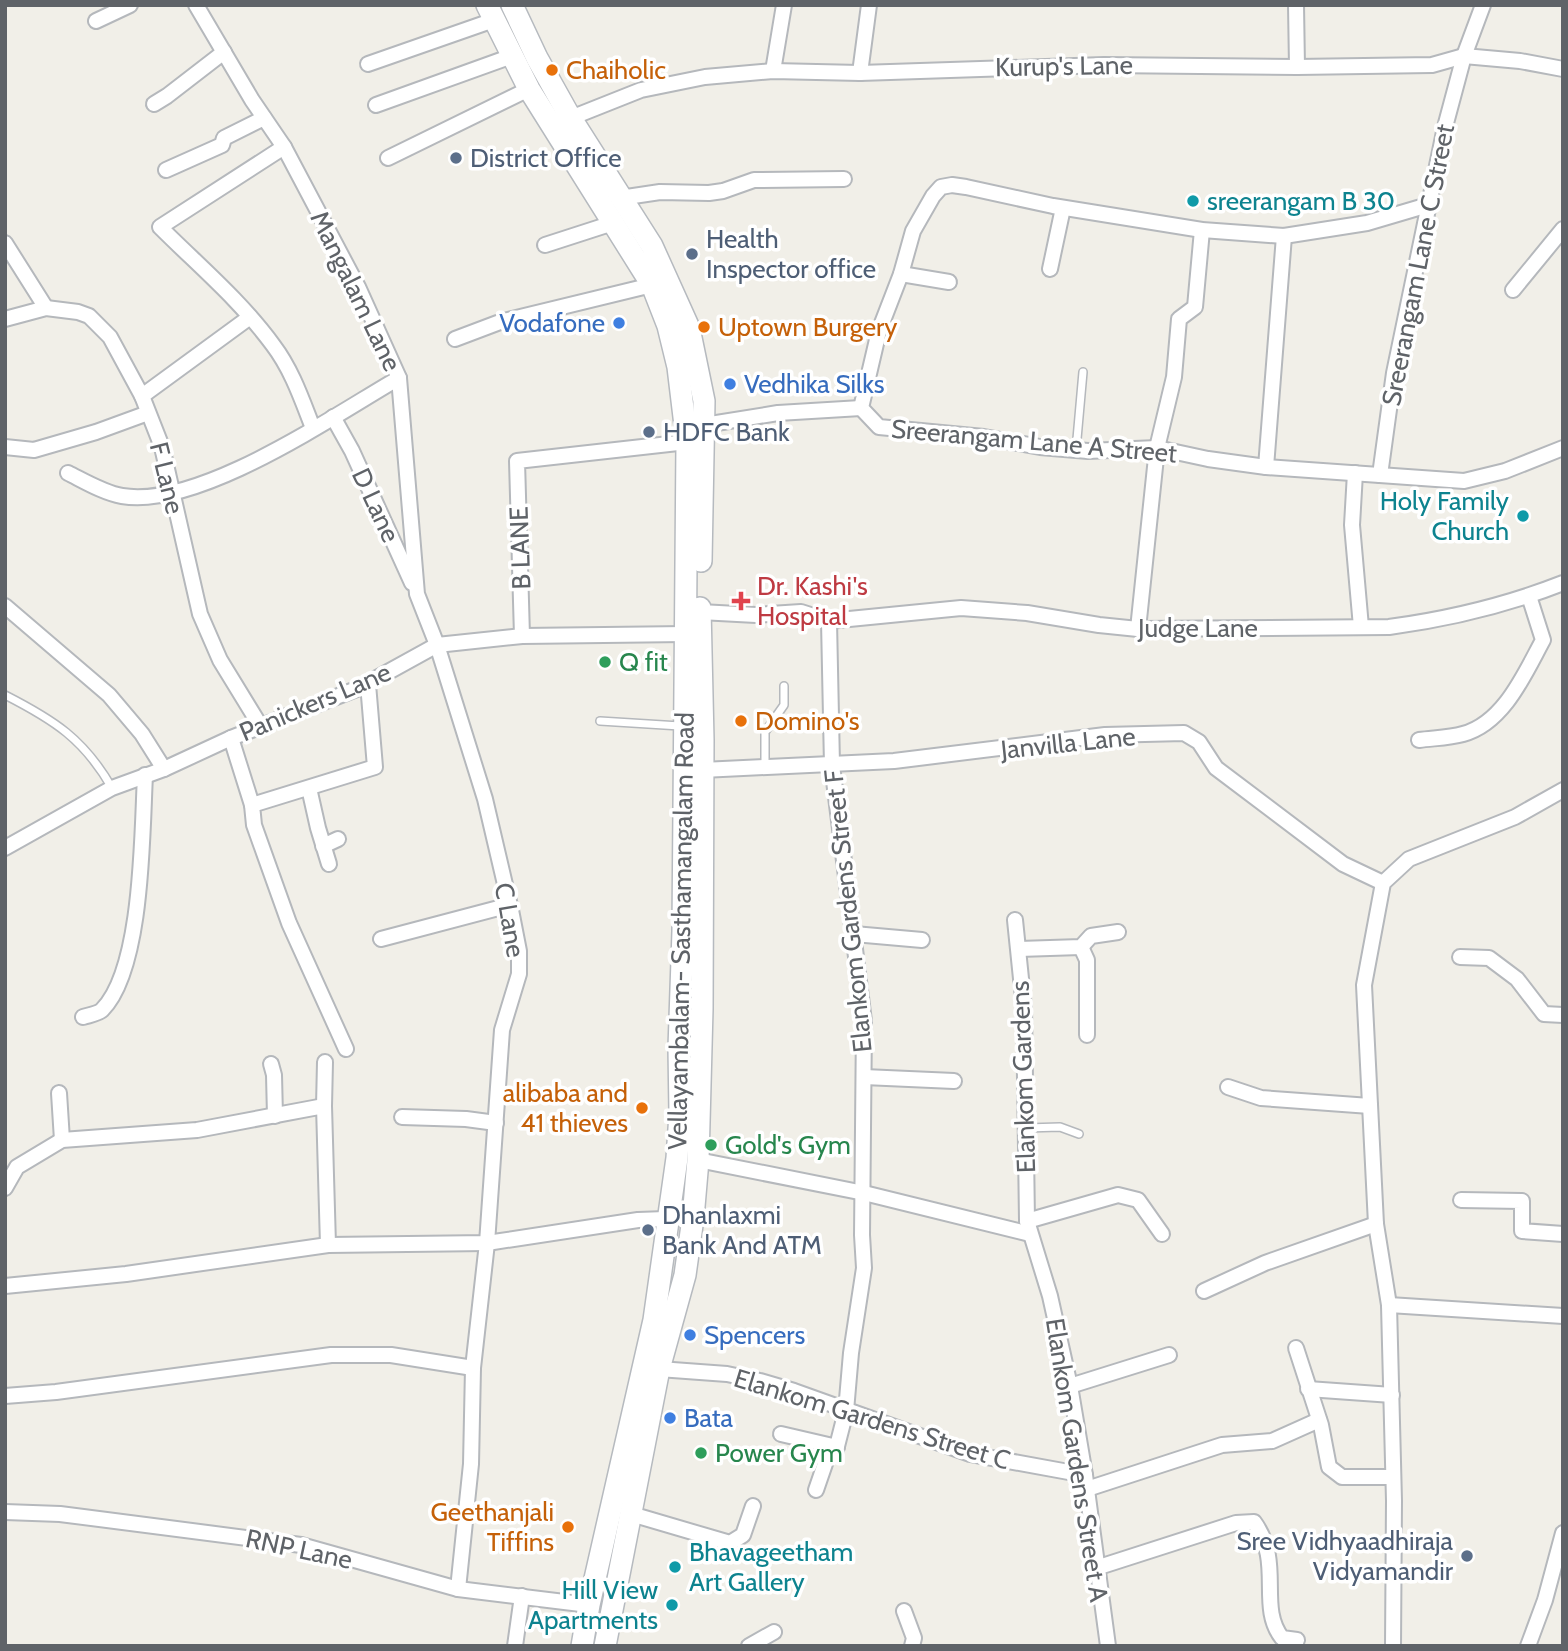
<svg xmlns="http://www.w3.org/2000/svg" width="1568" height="1651" viewBox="0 0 1568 1651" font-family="Cabin,sans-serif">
<rect width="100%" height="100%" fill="#f1efe8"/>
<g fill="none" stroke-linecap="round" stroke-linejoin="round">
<!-- service casing -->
<g stroke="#b5b8bc" stroke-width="10">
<g id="service">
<polyline points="1076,450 1083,372"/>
<path d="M5,695C54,720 84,739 112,788"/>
<polyline points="600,721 680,726"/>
<polyline points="765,767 765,732 784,705 784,686"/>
<polyline points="1026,1128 1060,1127 1079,1134"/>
</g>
</g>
<!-- minor casing -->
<g stroke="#b5b8bc" stroke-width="18">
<g id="minor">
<polyline points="196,5 252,100 284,147 358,287 399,378 417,594 437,645 485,799 511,910 519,951 519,974 502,1030 487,1243 473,1368 471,1464 458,1589"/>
<polyline points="1296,5 1297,67"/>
<polyline points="96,21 130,5"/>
<polyline points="368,64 494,20"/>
<polyline points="773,71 784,5"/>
<polyline points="860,73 869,5"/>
<polyline points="154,104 167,96 224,52"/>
<polyline points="376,105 512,56"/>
<polyline points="563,121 641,90 705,77 773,71 860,73 1104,65 1297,67 1432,65 1464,56 1520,61 1563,69"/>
<path d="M284,147L160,227C198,265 241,301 273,345C292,370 302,400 313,428"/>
<polyline points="388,158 529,89"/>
<polyline points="166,170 222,145 224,138 264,118"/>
<polyline points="620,198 660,192 709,193 723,191 754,180 844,179"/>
<polyline points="1428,205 1367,223 1284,236 1202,230 1053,206 966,187 952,185 941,187 933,196 913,231 901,274 879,331 861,408 879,427 984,437 1040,447 1088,451 1157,448 1208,459 1266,467 1464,481 1505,471 1563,448"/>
<polyline points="5,243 46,308"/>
<polyline points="545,245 613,223"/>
<polyline points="1050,269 1063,208"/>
<polyline points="901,274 949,282"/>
<polyline points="1513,290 1563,229"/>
<polyline points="5,319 46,308 78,312 89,316 110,337 142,396 162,447 200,614 220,660 261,727"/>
<polyline points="455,339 500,322 652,285"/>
<polyline points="142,396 250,317"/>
<polyline points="333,417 352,451 412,583"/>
<polyline points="704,425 778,413 861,408"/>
<polyline points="5,447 34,450 96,432 148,413"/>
<polyline points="1266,467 1284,236"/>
<path d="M68,473C84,481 104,493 122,496C199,509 333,416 399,378"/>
<polyline points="1355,473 1352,525 1361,627"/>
<polyline points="1380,475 1394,373 1445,127 1464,56 1483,5"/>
<polyline points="5,606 109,695 142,734 164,769"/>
<path d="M700,612L756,615L801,612L829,621L961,608L1027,613L1099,625L1138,629L1389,627C1448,619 1507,605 1563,583"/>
<polyline points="1138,629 1157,448 1174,377 1179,319 1195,307 1202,230"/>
<polyline points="522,636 517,461 687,442"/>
<polyline points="231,738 252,805"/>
<path d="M1419,740C1433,738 1449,738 1463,734C1504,723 1525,673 1543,640L1529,596"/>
<polyline points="702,770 894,761 1105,735 1184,733 1199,742 1216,768 1343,864 1383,883"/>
<polyline points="309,788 318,828 329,864"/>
<polyline points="323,846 338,839"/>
<polyline points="5,848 112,788 164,769 231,738 359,688 437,645 522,636 686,634"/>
<polyline points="1015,920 1024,1008 1027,1221 1050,1296 1070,1386 1085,1475 1108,1646"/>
<polyline points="854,934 922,940"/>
<polyline points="381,939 510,905"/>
<polyline points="1081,947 1087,960 1087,1035"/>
<polyline points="1019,949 1081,947 1091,936 1118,932"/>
<polyline points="1460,957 1489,958 1517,979 1544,1014 1563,1015"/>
<path d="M83,1017C89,1015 98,1014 102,1010C143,969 142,832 145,775"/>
<polyline points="346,1049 289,923 254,825 252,805 375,767 368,684"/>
<polyline points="271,1064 274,1075 275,1116"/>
<polyline points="864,1077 954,1081"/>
<polyline points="1228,1087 1261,1098 1370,1106"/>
<polyline points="59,1093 62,1140"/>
<polyline points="324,1106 325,1062"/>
<polyline points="402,1117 466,1119 496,1123"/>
<polyline points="698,1160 864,1193 1030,1234"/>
<polyline points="5,1188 17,1167 62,1140 197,1130 324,1106 328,1245"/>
<polyline points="1461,1200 1522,1201 1522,1231 1563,1234"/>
<polyline points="1027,1221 1118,1195 1138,1200 1162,1234"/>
<polyline points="5,1286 126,1274 328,1245 487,1243 638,1220 693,1218"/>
<polyline points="1204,1291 1265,1263 1376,1224"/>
<polyline points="1389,1305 1563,1316"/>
<polyline points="1296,1348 1321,1425 1329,1467 1342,1477 1393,1477"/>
<polyline points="659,1369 727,1374 760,1381 794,1391 970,1454 1085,1475"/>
<polyline points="1070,1386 1169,1355"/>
<polyline points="1308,1389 1392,1395"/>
<polyline points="5,1396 56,1392 331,1355 391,1355 473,1368"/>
<polyline points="781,1434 837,1447"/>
<polyline points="1087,1489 1222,1445 1272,1441 1319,1420"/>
<polyline points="816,1490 827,1458 835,1454 846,1411 851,1353 864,1268 862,1235 864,1021 832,765 829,621"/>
<polyline points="5,1512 60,1514 301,1545 458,1589 589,1605"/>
<polyline points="631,1514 730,1543 743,1535 753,1506"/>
<path d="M1096,1568L1236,1523L1254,1522C1284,1563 1257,1606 1282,1638L1297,1640"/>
<polyline points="904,1611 914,1638 912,1646"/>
<polyline points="515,1646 522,1596"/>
<polyline points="749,1646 774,1632"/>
<polyline points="1393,1646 1394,1501 1389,1305 1376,1224 1364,985 1383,883 1409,859 1515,817 1563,790"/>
<polyline points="1528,1646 1545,1600 1563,1533"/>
</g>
</g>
<!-- secondary casing -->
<g stroke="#b6babf" stroke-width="24">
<g id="secondary">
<polyline points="487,5 529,89 652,285 668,326 678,367 687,442 683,931 679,1048 680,1114 677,1158 654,1320 589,1605 582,1646"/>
<polyline points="512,5 537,58 570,117 652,246 689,328 704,401 701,561"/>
<polyline points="605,1646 659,1369 685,1275 693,1218 698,1160 702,1009 703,740 700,608"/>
</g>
</g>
<!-- service -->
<use href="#service" stroke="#fff" stroke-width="7"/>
<!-- minor -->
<use href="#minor" stroke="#fff" stroke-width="14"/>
<!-- secondary -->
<use href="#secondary" stroke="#fff" stroke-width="21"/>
</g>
<!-- markers -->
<g fill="#e8710a" stroke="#fff" stroke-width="2.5">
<circle cx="552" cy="70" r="7"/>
<circle cx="704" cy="327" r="7"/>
<circle cx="741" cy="721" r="7"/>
<circle cx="642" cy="1108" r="7"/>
<circle cx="568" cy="1527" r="7"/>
</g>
<g fill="#5c6f8a" stroke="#fff" stroke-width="2.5">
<circle cx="456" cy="158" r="7"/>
<circle cx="692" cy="254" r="7"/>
<circle cx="649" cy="432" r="7"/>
<circle cx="648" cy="1230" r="7"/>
<circle cx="1467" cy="1556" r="7"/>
</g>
<g fill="#0f9aa8" stroke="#fff" stroke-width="2.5">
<circle cx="1193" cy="201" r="7"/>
<circle cx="1523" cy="516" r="7"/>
<circle cx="675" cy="1567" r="7"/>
<circle cx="672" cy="1605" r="7"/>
</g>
<g fill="#3f7fe0" stroke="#fff" stroke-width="2.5">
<circle cx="619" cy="323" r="7"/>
<circle cx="730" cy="384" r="7"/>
<circle cx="690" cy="1335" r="7"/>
<circle cx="670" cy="1418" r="7"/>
</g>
<path fill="#e0444e" stroke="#fff" stroke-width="2.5" d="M737.5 590.5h7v7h7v7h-7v7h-7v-7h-7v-7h7z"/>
<g fill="#2e9e5b" stroke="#fff" stroke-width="2.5">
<circle cx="605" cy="662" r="7"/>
<circle cx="711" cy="1145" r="7"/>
<circle cx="701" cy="1453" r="7"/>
</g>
<g text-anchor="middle" stroke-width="7" stroke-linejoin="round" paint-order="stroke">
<!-- street labels -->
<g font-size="26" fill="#5f6368" stroke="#fff">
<text transform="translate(1064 66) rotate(-1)" y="9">Kurup's Lane</text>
<text transform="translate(1418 265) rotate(-79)" y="9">Sreerangam Lane C Street</text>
<text transform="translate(356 291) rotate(64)" y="9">Mangalam Lane</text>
<text transform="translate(1034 441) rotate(5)" y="9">Sreerangam Lane A Street</text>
<text transform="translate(167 478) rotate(76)" y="9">F Lane</text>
<text transform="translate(376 505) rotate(65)" y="9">D Lane</text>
<text transform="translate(520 548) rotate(-92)" y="9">B LANE</text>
<text x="1198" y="637">Judge Lane</text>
<text transform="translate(315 702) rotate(-23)" y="9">Panickers Lane</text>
<text transform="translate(1068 743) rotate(-6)" y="9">Janvilla Lane</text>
<text transform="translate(848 911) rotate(-96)" y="9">Elankom Gardens Street F</text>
<text transform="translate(510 920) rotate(80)" y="9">C Lane</text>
<text transform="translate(681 931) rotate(-89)" y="9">Vellayambalam- Sasthamangalam Road</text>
<text transform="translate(1023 1077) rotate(-92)" y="9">Elankom Gardens</text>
<text transform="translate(872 1419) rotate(17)" y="9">Elankom Gardens Street C</text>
<text transform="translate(1077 1460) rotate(81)" y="9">Elankom Gardens Street A</text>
<text transform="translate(299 1549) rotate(12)" y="9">RNP Lane</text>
</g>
<!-- food labels -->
<g font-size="26" fill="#c56008" stroke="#fff" text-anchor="start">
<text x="566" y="79">Chaiholic</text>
<text x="718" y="336">Uptown Burgery</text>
<text x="755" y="730">Domino's</text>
<text x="628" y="1102" text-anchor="end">alibaba and<tspan x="628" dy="30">41 thieves</tspan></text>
<text x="554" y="1521" text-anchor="end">Geethanjali<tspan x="554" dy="30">Tiffins</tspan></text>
</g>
<!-- service labels -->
<g font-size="26" fill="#4e5e75" stroke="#fff" text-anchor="start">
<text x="470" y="167">District Office</text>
<text x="706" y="248">Health<tspan x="706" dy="30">Inspector office</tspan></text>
<text x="663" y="441">HDFC Bank</text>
<text x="662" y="1224">Dhanlaxmi<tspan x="662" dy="30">Bank And ATM</tspan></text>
<text x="1453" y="1550" text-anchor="end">Sree Vidhyaadhiraja<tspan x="1453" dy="30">Vidyamandir</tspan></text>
</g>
<!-- culture labels -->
<g font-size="26" fill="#0d838f" stroke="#fff" text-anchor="start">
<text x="1207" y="210">sreerangam B 30</text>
<text x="1509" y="510" text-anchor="end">Holy Family<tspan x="1509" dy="30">Church</tspan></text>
<text x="689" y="1561">Bhavageetham<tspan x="689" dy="30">Art Gallery</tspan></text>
<text x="658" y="1599" text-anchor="end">Hill View<tspan x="658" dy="30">Apartments</tspan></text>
</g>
<!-- shop labels -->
<g font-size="26" fill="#366cbe" stroke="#fff" text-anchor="start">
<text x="605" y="332" text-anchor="end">Vodafone</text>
<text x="744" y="393">Vedhika Silks</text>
<text x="704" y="1344">Spencers</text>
<text x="684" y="1427">Bata</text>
</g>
<!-- health labels -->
<g font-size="26" fill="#be3a42" stroke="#fff" text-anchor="start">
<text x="757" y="595">Dr. Kashi's<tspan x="757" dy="30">Hospital</tspan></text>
</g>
<!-- leisure labels -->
<g font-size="26" fill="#27864d" stroke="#fff" text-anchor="start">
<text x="619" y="671">Q fit</text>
<text x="725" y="1154">Gold's Gym</text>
<text x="715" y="1462">Power Gym</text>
</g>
</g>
<!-- border -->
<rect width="1568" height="1651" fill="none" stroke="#5f6368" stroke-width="14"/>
</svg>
